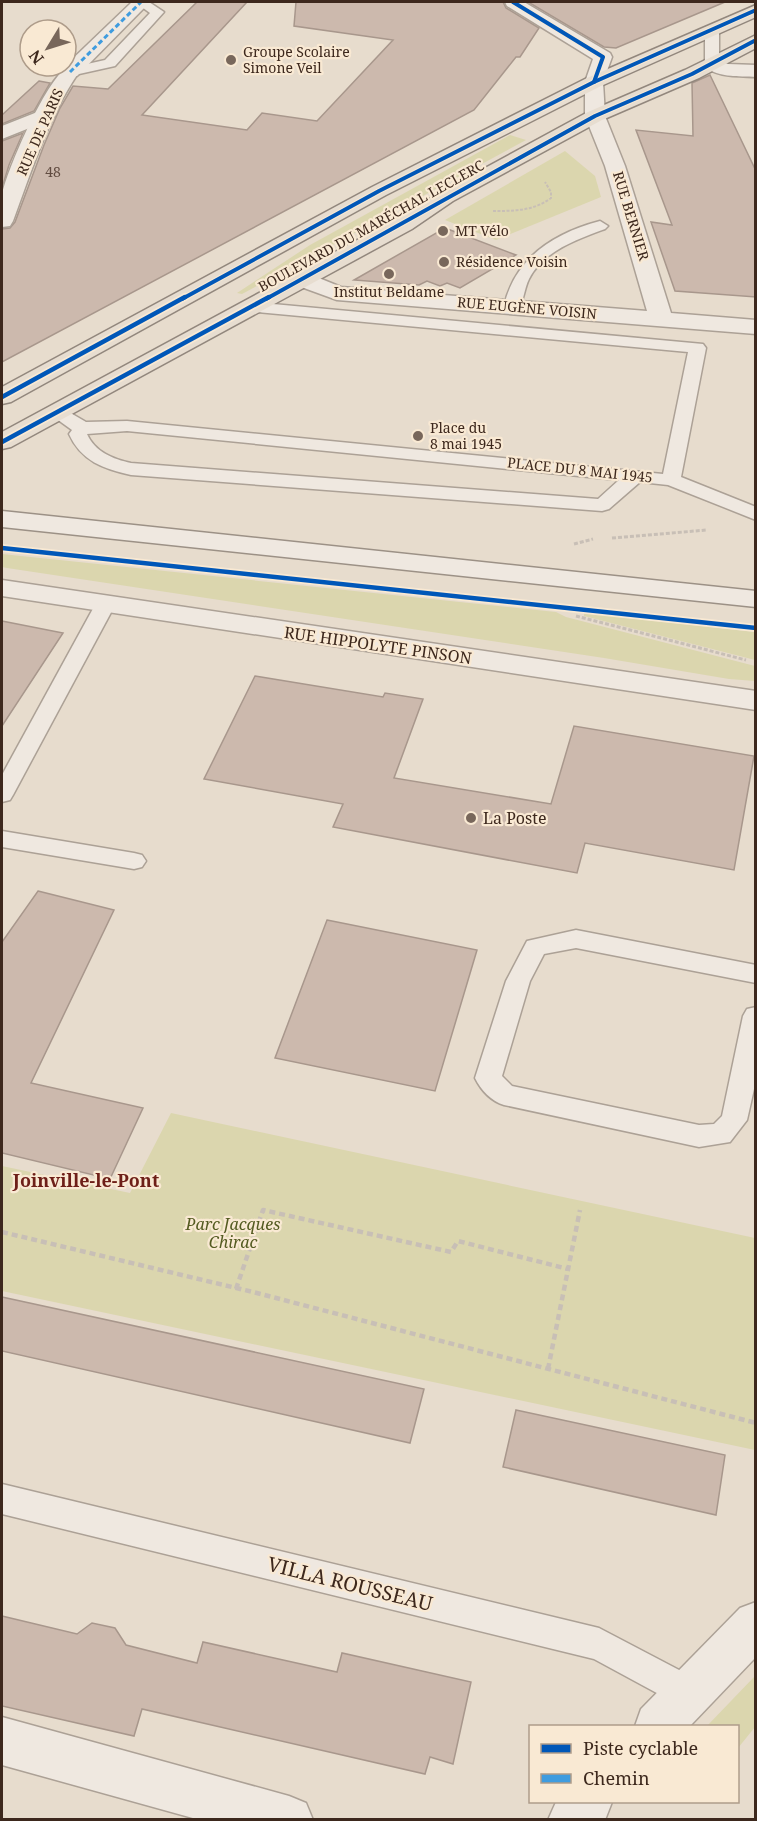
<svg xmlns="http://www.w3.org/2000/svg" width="757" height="1821" viewBox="0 0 757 1821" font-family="'Noto Serif',serif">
<rect width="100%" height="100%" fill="#e7dccd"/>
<!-- green -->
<g fill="#dbd6ae">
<polygon points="510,135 526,140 242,294 237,293 310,245"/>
<polygon points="565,151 595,176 601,197 496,240 445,220"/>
<polygon points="2,554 556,612 566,617 755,666 755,681 729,679 604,658 7,568 2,567"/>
<polygon points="584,613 755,632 755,660 584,616"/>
<polygon points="171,1113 755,1238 755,1450 2,1291 2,1166 130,1193"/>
<polygon points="755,1676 755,1727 738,1748 738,1726 707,1726"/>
</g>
<!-- building -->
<g fill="#ccb9ad" stroke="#a8978c" stroke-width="1.5">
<polygon points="197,2 247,2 142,115 247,130 262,113 317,121 393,40 294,26 296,2 503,2 506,8 539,28 520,57 516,57 474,110 2,362 2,229 10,228 15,222 44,145 60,108 73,86 108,89"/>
<polygon points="528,2 725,2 616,48 604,47"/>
<polygon points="710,75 756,171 756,297 675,291 651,222 672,225 636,130 693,136 692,83"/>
<polygon points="39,81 50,83 34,111 2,124 2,115"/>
<polygon points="23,133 9,165 2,188 2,141"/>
<polygon points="445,228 516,255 460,288 447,283 440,286 427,281 419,285 354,280"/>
<polygon points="2,621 63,633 2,726"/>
<polygon points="255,676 383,697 385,693 423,699 394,778 551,804 574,726 754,756 734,870 585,843 577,873 333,827 343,804 204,779"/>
<polygon points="38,891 114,910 31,1083 143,1108 110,1179 2,1153 2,942"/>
<polygon points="327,920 477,950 435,1091 275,1058"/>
<polygon points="2,1297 424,1389 410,1443 2,1351"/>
<polygon points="516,1410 725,1455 716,1515 503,1467"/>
<polygon points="2,1616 77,1634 92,1623 115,1628 126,1645 197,1663 203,1642 337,1672 342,1653 471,1682 453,1764 430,1757 425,1774 142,1709 134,1736 2,1706"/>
</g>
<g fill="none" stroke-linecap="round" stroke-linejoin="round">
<!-- service casing -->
<g stroke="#aca196" stroke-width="3">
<g id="service">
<polygon points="135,2 149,2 164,12 115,66 70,76 65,75 63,72 65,69 105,60 150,13"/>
<polygon points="712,27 719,31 719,64 712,68 705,64 705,31"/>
<path d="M600,221L608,226L605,229C578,239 543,251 529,279C524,289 524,301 518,309H506L504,306C515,258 554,233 600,221Z"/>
<path d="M251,302L703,344L706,348L681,477L756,507V520L668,485L640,482L609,509L602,511L131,475C104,469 81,461 69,434L72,430L47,412L50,408H62L86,422L127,421L663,474L688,352L245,311L243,307L245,303ZM127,431L619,480L598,499L131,463C113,459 95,452 87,434Z"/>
<polygon points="105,599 112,601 115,605 13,795 10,800 2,802 2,775 95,605 98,601"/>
<polygon points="2,831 134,853 142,855 146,861 142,867 134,869 2,847"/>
<path d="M576,930L756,965V983L576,948L544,954L530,981L502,1076L512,1086L699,1125L714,1124L722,1116L743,1016L747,1009L756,1007V1080L747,1120L730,1142L699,1147L504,1105C491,1101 481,1090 475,1078L506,981L527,941Z"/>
<polygon points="2,1484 599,1628 702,1682 707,1694 702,1706 690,1711 594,1659 2,1514"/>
</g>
</g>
<!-- minor casing -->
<g stroke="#aca196" stroke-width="3">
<g id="minor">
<polygon points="132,2 150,2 77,76 63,76 61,72 63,68"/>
<polygon points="505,2 524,2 610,53 612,57 603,82 605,116 625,166 671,313 756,320 756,334 337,300 293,284 290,279 293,274 301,272 309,274 341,287 647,311 605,166 585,116 585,82 593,59 507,6"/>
<path d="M712,58L728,64L756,65V77C740,76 713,78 703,64L705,60Z"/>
<polygon points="45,109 52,111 55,115 52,119 2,139 2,126"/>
<polygon points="2,580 756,691 756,710 2,596"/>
<polygon points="756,1602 756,1657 690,1726 635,1726 641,1709 740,1608"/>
<polygon points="2,1717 289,1796 306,1803 313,1820 200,1820 2,1765"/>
<polygon points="556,1802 612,1802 605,1820 548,1820"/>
</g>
</g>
<!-- tertiary casing -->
<g stroke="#aca196" stroke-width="3">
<path id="tertiary" d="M70,66L77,68L79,72C48,117 32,170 13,221L10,226L2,227C2,217 0,205 2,195C6,172 49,72 70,66Z"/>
</g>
<!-- secondary casing -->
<g stroke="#9c9186" stroke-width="3">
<polygon id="secondary" points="2,511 756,591 756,607 2,527"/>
</g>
<!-- primary casing -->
<g stroke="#92877d" stroke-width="3">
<g id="primary">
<polygon points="756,5 756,17 601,86 386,195 11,402 2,404 2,387 372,187 587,78"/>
<polygon points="756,35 756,48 699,78 602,120 453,201 412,229 11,447 2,449 2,432 396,219 439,193 588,112 685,70"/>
</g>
</g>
<!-- path-far2 -->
<path stroke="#c8bfb6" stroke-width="2" stroke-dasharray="3 1.5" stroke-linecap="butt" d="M493,211C513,211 534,211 551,198V192L545,182"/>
<!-- path-far1 -->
<g stroke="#c8bfb6" stroke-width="3" stroke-dasharray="4 2" stroke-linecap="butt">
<polyline points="612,538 707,530"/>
<polyline points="574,544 593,539"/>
<polyline points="576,616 746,660"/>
</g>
<!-- path -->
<g stroke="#c8bfb6" stroke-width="4.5" stroke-dasharray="6 4" stroke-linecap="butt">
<polyline points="2,1232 253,1292 756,1423"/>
<polyline points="236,1289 263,1210 451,1252 458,1241 568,1269"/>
<polyline points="548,1369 580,1210"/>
</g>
<!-- service -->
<use href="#service" fill="#efe8e0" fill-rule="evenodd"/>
<!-- minor -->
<use href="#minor" fill="#efe8e0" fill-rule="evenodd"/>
<!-- tertiary -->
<use href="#tertiary" fill="#efe8e0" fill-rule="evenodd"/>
<!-- secondary -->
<use href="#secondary" fill="#efe8e0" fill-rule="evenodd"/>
<!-- primary -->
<use href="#primary" fill="#e7ddd0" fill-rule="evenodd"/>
<!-- quiet -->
<polyline stroke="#3f9cdf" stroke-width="3" stroke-dasharray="5 3" stroke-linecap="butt" points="70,72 141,2"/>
<!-- cycleway-far1 casing -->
<g stroke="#f9e9d3" stroke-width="6">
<g id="cycleway-far1">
<polyline points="513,2 603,57 594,82"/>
<polyline points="182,299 379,191 594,82 756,10"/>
<polyline points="266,299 595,116 692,74 756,40"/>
</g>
</g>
<!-- cycleway casing -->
<g stroke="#f9e9d3" stroke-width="8">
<g id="cycleway">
<polyline points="2,397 185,297"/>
<polyline points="2,442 269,297"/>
<polyline points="2,548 756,628"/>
</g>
</g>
<!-- cycleway-far1 -->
<use href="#cycleway-far1" stroke="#0057b8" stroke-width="4"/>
<!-- cycleway -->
<use href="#cycleway" stroke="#0057b8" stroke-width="4.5"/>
</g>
<!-- markers -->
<g fill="#78675b" stroke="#f9e9d3" stroke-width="2">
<circle cx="231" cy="60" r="6"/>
<circle cx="443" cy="231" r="6"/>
<circle cx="444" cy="262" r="6"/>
<circle cx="389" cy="274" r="6"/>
<circle cx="418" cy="436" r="6"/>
<circle cx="471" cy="818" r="6"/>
</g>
<g text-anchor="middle" stroke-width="4.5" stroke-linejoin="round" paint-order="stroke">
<!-- far-poi labels -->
<g font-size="14" fill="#3d281d" stroke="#f9e9d3" text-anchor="start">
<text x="243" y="57">Groupe Scolaire<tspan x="243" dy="16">Simone Veil</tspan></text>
<text x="455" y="236">MT Vélo</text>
<text x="456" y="267">Résidence Voisin</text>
<text x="389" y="297" text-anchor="middle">Institut Beldame</text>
<text x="430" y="433">Place du<tspan x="430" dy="16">8 mai 1945</tspan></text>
</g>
<!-- far-street labels -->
<g font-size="14" fill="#3d281d" stroke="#f9e9d3">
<text transform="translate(40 132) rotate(-66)" y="5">RUE DE PARIS</text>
<text transform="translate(631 216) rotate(73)" y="5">RUE BERNIER</text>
<text transform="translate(371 226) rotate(-29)" y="5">BOULEVARD DU MARÉCHAL LECLERC</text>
<text transform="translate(527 308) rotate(5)" y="5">RUE EUGÈNE VOISIN</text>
<text transform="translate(580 470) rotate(6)" y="5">PLACE DU 8 MAI 1945</text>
</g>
<!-- number labels -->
<g font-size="14" fill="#614c41">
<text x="53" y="177">48</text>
</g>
<!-- street labels -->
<g font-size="16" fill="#3d281d" stroke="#f9e9d3">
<text transform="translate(378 645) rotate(8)" y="6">RUE HIPPOLYTE PINSON</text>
</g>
<!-- poi labels -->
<g font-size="16" fill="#3d281d" stroke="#f9e9d3" text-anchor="start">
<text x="483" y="824">La Poste</text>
</g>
<!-- park labels -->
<g font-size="16" font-style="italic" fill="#545b21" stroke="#f9e9d3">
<text x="233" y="1230">Parc Jacques<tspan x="233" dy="18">Chirac</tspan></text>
</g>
<!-- neighbourhood labels -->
<g font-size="18" font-weight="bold" fill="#6e1f18" stroke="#f9e9d3">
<text x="86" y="1187">Joinville-le-Pont</text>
</g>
<!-- near-street labels -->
<g font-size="20" fill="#3d281d" stroke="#f9e9d3">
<text transform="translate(350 1584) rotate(14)" y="7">VILLA ROUSSEAU</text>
</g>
</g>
<!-- border -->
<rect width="757" height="1821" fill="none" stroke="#3d281d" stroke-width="6"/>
<!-- legend -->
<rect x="529" y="1725" width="210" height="78" fill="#f9e9d3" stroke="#ae9c8a" stroke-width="1.5"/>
<rect x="541" y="1744" width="30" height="9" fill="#0057b8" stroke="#ae9c8a" stroke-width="1.5"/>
<text x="583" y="1755" font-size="18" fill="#3d281d">Piste cyclable</text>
<rect x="541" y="1774" width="30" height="9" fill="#3f9cdf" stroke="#ae9c8a" stroke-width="1.5"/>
<text x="583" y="1785" font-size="18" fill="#3d281d">Chemin</text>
<!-- north arrow -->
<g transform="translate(48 48) rotate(232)"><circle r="28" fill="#f9e9d3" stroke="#ae9c8a" stroke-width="1.5"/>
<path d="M0-4.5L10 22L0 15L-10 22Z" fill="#78675b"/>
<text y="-9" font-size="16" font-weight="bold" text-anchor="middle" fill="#3d281d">N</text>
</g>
</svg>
